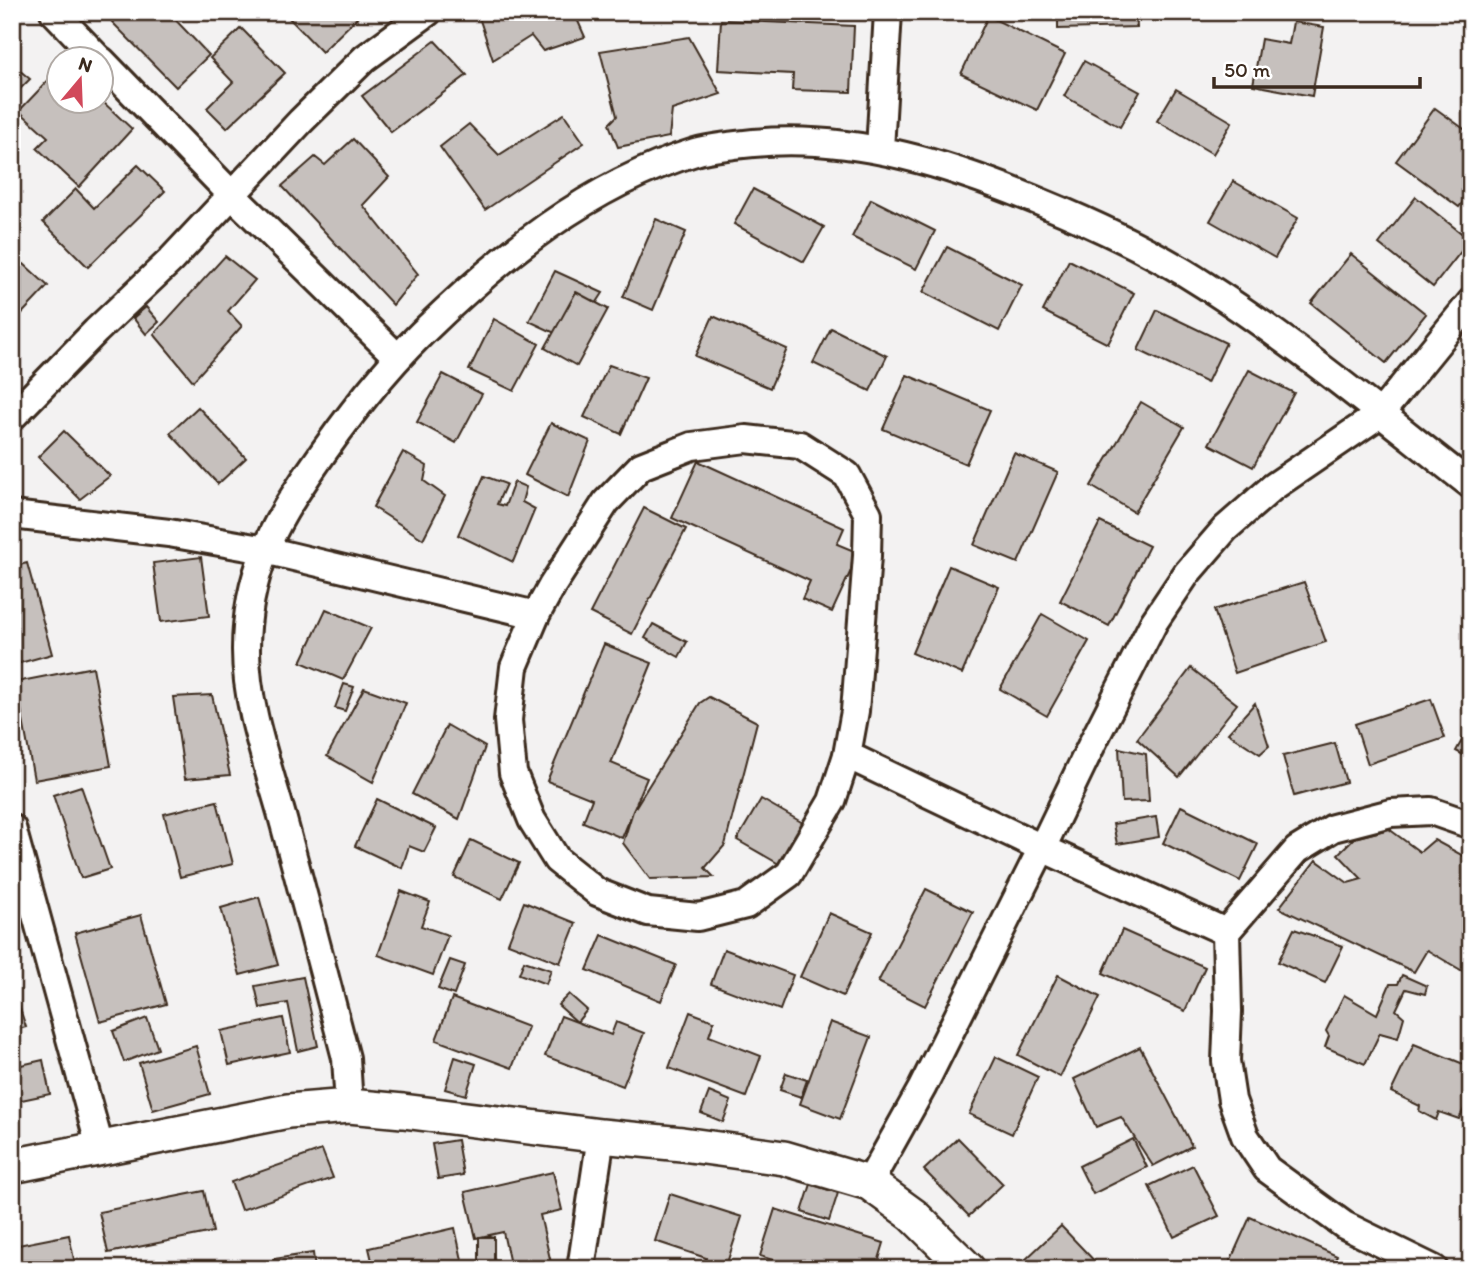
<svg xmlns="http://www.w3.org/2000/svg" width="1483" height="1281" viewBox="0 0 1483 1281" font-family="Itim,sans-serif">
<rect width="100%" height="100%" fill="#f3f2f2"/>
<filter id="ink" filterUnits="userSpaceOnUse"><feTurbulence type="fractalNoise" baseFrequency=".0143" numOctaves="2"/><feDisplacementMap in="SourceGraphic" scale="14" xChannelSelector="R" yChannelSelector="G"/><feConvolveMatrix kernelMatrix="1 2 1 2 8 2 1 2 1" color-interpolation-filters="sRGB"/></filter>
<g filter="url(#ink)">
<!-- building -->
<g fill="#c6c0bd" stroke="#3b2a1e" stroke-width="2">
<polygon points="121,12 168,12 209,55 176,87 112,22"/>
<polygon points="363,12 322,52 289,18 294,12"/>
<polygon points="482,12 574,12 585,37 543,51 531,36 493,60 478,14"/>
<polygon points="1058,12 1136,12 1137,27 1058,29"/>
<polygon points="988,16 1065,54 1037,110 961,74"/>
<polygon points="721,20 854,26 851,92 792,90 793,74 718,70"/>
<polygon points="1293,22 1324,27 1312,96 1253,85 1261,39 1289,44"/>
<polygon points="241,28 285,73 227,128 207,108 233,82 210,58"/>
<polygon points="689,37 721,94 672,110 669,137 618,147 609,124 617,116 600,51"/>
<polygon points="435,41 467,75 391,132 362,96"/>
<polygon points="1084,61 1140,92 1120,127 1064,96"/>
<polygon points="12,64 30,79 12,97"/>
<polygon points="60,68 60,102 102,101 132,129 79,187 37,148 48,137 19,111"/>
<polygon points="1176,89 1232,122 1213,154 1157,121"/>
<polygon points="1435,108 1471,134 1471,191 1459,207 1396,161"/>
<polygon points="564,114 584,143 485,210 440,147 469,124 499,155"/>
<polygon points="353,139 389,177 363,205 418,274 393,305 282,186 315,157 325,165"/>
<polygon points="138,165 165,191 88,267 43,222 76,189 94,208"/>
<polygon points="1233,181 1298,218 1275,258 1210,221"/>
<polygon points="753,189 824,227 804,262 734,224"/>
<polygon points="1416,197 1470,240 1433,287 1379,244"/>
<polygon points="871,199 935,231 916,269 852,237"/>
<polygon points="656,219 686,232 653,310 623,297"/>
<polygon points="947,247 1022,285 999,331 923,292"/>
<polygon points="1351,254 1426,314 1386,363 1311,303"/>
<polygon points="225,256 255,280 228,311 242,326 193,381 154,334"/>
<polygon points="1069,260 1134,293 1108,344 1043,311"/>
<polygon points="24,264 48,286 12,324 12,272"/>
<polygon points="555,271 603,293 572,341 529,321"/>
<polygon points="576,292 608,309 577,366 545,348"/>
<polygon points="146,307 159,322 146,334 133,318"/>
<polygon points="1157,310 1226,343 1207,383 1138,350"/>
<polygon points="713,316 787,349 770,388 695,356"/>
<polygon points="494,319 539,344 514,391 469,370"/>
<polygon points="831,328 887,356 870,391 813,363"/>
<polygon points="609,365 646,378 621,434 584,417"/>
<polygon points="1249,370 1294,393 1253,467 1209,444"/>
<polygon points="443,374 482,394 456,443 417,422"/>
<polygon points="907,375 990,410 966,464 883,429"/>
<polygon points="1141,402 1184,427 1134,512 1091,486"/>
<polygon points="198,407 246,458 218,484 170,433"/>
<polygon points="551,423 590,441 568,497 525,475"/>
<polygon points="64,431 110,476 80,499 38,457"/>
<polygon points="403,452 427,466 424,481 445,496 423,539 373,507"/>
<polygon points="1014,453 1058,472 1018,563 974,545"/>
<polygon points="698,461 844,528 837,544 859,553 832,612 802,599 810,581 672,518"/>
<polygon points="484,476 506,484 497,504 505,506 514,482 526,487 522,502 535,509 513,562 458,535"/>
<polygon points="644,508 686,529 632,634 590,613"/>
<polygon points="1100,522 1149,546 1109,626 1060,601"/>
<polygon points="201,557 209,616 161,622 153,563"/>
<polygon points="27,563 52,654 13,665 12,567"/>
<polygon points="949,566 999,587 962,674 912,653"/>
<polygon points="1304,582 1326,642 1235,673 1214,610"/>
<polygon points="326,609 371,628 343,680 301,662"/>
<polygon points="1042,614 1089,641 1047,716 1000,689"/>
<polygon points="653,624 687,642 679,657 645,638"/>
<polygon points="604,644 652,663 611,763 647,778 622,838 583,822 592,799 547,781"/>
<polygon points="93,667 111,766 34,780 16,682"/>
<polygon points="1191,668 1237,704 1179,777 1137,739"/>
<polygon points="344,684 354,687 345,711 335,708"/>
<polygon points="364,688 406,703 373,782 327,756"/>
<polygon points="212,695 230,775 185,779 173,697"/>
<polygon points="709,697 757,722 725,845 705,868 714,877 650,879 623,843 633,811 700,703"/>
<polygon points="1431,699 1445,738 1368,764 1355,724"/>
<polygon points="1255,703 1269,746 1260,754 1228,733"/>
<polygon points="1471,724 1471,759 1456,751"/>
<polygon points="447,725 485,747 459,819 412,794"/>
<polygon points="1335,743 1346,782 1294,796 1283,756"/>
<polygon points="1119,748 1146,754 1149,801 1122,802"/>
<polygon points="81,786 110,869 81,878 53,795"/>
<polygon points="377,799 436,828 424,852 409,846 402,868 355,846"/>
<polygon points="761,799 803,823 779,864 737,840"/>
<polygon points="217,801 233,864 180,877 164,814"/>
<polygon points="1181,806 1258,844 1240,881 1163,843"/>
<polygon points="1156,817 1159,837 1117,844 1113,824"/>
<polygon points="1389,829 1420,852 1434,840 1471,860 1471,976 1427,950 1414,972 1279,908 1316,860 1348,883 1362,879 1338,854 1354,838"/>
<polygon points="471,840 519,863 502,899 454,877"/>
<polygon points="926,889 973,912 925,1006 878,982"/>
<polygon points="401,891 430,902 421,926 448,935 433,975 378,955"/>
<polygon points="259,897 278,965 240,975 221,908"/>
<polygon points="524,902 576,923 560,963 508,943"/>
<polygon points="829,913 872,932 843,996 800,977"/>
<polygon points="141,915 166,1004 100,1022 75,933"/>
<polygon points="1294,929 1343,946 1325,983 1278,962"/>
<polygon points="1122,930 1205,967 1185,1011 1103,973"/>
<polygon points="602,935 676,965 661,1001 587,970"/>
<polygon points="724,949 793,975 780,1010 711,984"/>
<polygon points="450,960 465,965 454,995 438,989"/>
<polygon points="524,961 551,970 546,984 519,974"/>
<polygon points="1058,975 1100,997 1060,1077 1018,1055"/>
<polygon points="1402,975 1427,986 1425,994 1406,989 1396,1010 1404,1017 1398,1038 1380,1033 1365,1064 1325,1047 1329,1036 1326,1031 1344,995 1377,1014 1390,984 1398,984"/>
<polygon points="303,977 318,1046 298,1051 288,1003 260,1008 255,986"/>
<polygon points="12,985 26,1027 12,1031"/>
<polygon points="569,994 587,1010 577,1022 558,1005"/>
<polygon points="452,998 528,1027 512,1068 436,1040"/>
<polygon points="690,1012 714,1021 709,1036 761,1056 746,1097 669,1068"/>
<polygon points="561,1016 611,1035 616,1022 644,1033 623,1086 545,1056"/>
<polygon points="147,1018 158,1049 124,1062 113,1031"/>
<polygon points="283,1018 290,1052 229,1065 221,1031"/>
<polygon points="830,1022 871,1037 840,1119 800,1104"/>
<polygon points="1414,1044 1471,1067 1471,1107 1466,1105 1459,1119 1439,1112 1436,1120 1419,1111 1420,1106 1391,1092"/>
<polygon points="196,1046 210,1094 153,1110 139,1063"/>
<polygon points="1140,1047 1192,1146 1153,1166 1121,1117 1096,1127 1074,1079"/>
<polygon points="455,1057 476,1064 466,1095 445,1089"/>
<polygon points="996,1057 1038,1077 1012,1134 969,1114"/>
<polygon points="43,1060 50,1094 12,1102 12,1067"/>
<polygon points="786,1073 807,1080 801,1097 780,1090"/>
<polygon points="709,1092 731,1101 723,1122 701,1113"/>
<polygon points="958,1138 1003,1184 969,1216 924,1170"/>
<polygon points="1133,1139 1147,1167 1093,1194 1079,1166"/>
<polygon points="457,1140 463,1175 438,1179 432,1144"/>
<polygon points="322,1150 333,1178 241,1210 231,1182"/>
<polygon points="1193,1165 1219,1216 1174,1237 1149,1186"/>
<polygon points="553,1172 562,1210 540,1215 551,1263 527,1269 511,1269 503,1232 476,1238 465,1192"/>
<polygon points="811,1184 838,1193 829,1221 802,1212"/>
<polygon points="204,1191 213,1232 108,1253 99,1212"/>
<polygon points="670,1194 742,1217 725,1269 705,1263 706,1258 655,1241"/>
<polygon points="775,1209 884,1243 876,1269 800,1269 760,1256"/>
<polygon points="1250,1217 1337,1256 1331,1269 1240,1269 1229,1264"/>
<polygon points="1061,1226 1102,1269 1033,1269 1025,1260"/>
<polygon points="455,1228 464,1269 374,1269 369,1248"/>
<polygon points="69,1235 76,1269 17,1269 13,1246"/>
<rect x="479" y="1237" width="15" height="28"/>
<polygon points="313,1253 315,1269 276,1269 274,1259"/>
</g>
<g fill="none" stroke-linecap="round" stroke-linejoin="round">
<!-- minor casing -->
<g stroke="#3b2a1e" stroke-width="32">
<g id="minor">
<polyline points="54,12 100,60"/>
<polyline points="102,61 231,194 397,357"/>
<polyline points="880,149 888,12"/>
<polyline points="12,417 96,331 170,261 301,121 365,58 428,12"/>
<polygon points="746,439 800,445 847,475 868,514 867,556 855,711 847,755 832,801 789,874 746,905 698,917 648,912 597,892 557,860 532,820 513,773 508,720 514,667 536,615 552,586 606,502 641,466 692,446"/>
<polyline points="12,515 169,533 265,550 536,615"/>
<polyline points="847,755 1042,848 922,1088 869,1183"/>
<polyline points="12,828 100,1147"/>
<polyline points="1226,932 1042,848 1094,740 1154,622 1187,573 1225,529 1273,487 1380,414 1471,302"/>
<path d="M349,1106L346,1058C325,977 304,896 282,816C267,762 246,706 246,650C246,617 253,581 265,551C275,524 293,497 309,473C343,423 379,375 422,333C501,256 588,185 695,152C708,148 722,147 735,145C850,129 960,167 1064,212C1113,233 1162,257 1206,286C1299,346 1384,417 1471,485"/>
<polyline points="581,1269 601,1136"/>
<polyline points="1434,1269 1344,1225 1267,1169 1245,1136 1232,1100 1226,1061 1228,1011 1226,932 1297,850 1333,828 1391,813 1431,811 1471,825"/>
</g>
</g>
<!-- tertiary casing -->
<g stroke="#3b2a1e" stroke-width="38">
<polyline id="tertiary" points="12,1166 288,1111 349,1106 403,1111 601,1136 682,1144 784,1158 869,1183 913,1215 968,1269"/>
</g>
<!-- minor -->
<use href="#minor" stroke="#fff" stroke-width="26"/>
<!-- tertiary -->
<use href="#tertiary" stroke="#fff" stroke-width="33"/>
</g>
</g>
<!-- margin -->
<rect width="1483" height="1281" fill="none" stroke="#fff" stroke-width="42"/>
<rect x="21" y="21" width="1441" height="1239" fill="none" stroke="#3b2a1e" stroke-width="2.5" filter="url(#ink)"/>
<!-- north arrow -->
<g transform="translate(80 80) rotate(19)"><circle r="33" fill="#ffffff" stroke="#b1aaa5" stroke-width="2"/>
<path d="M0-5L12 26L0 18L-12 26Z" fill="#d1495b"/>
<text y="-10" font-size="19" font-weight="bold" text-anchor="middle" fill="#3b2a1e">N</text>
</g>
<!-- scale -->
<path d="M1214 77v10h206v-10" fill="none" stroke="#3b2a1e" stroke-width="3.5"/>
<text x="1224" y="77" font-size="21" fill="#3b2a1e" stroke="#ffffff" stroke-width="5" paint-order="stroke">50 m</text>
</svg>
